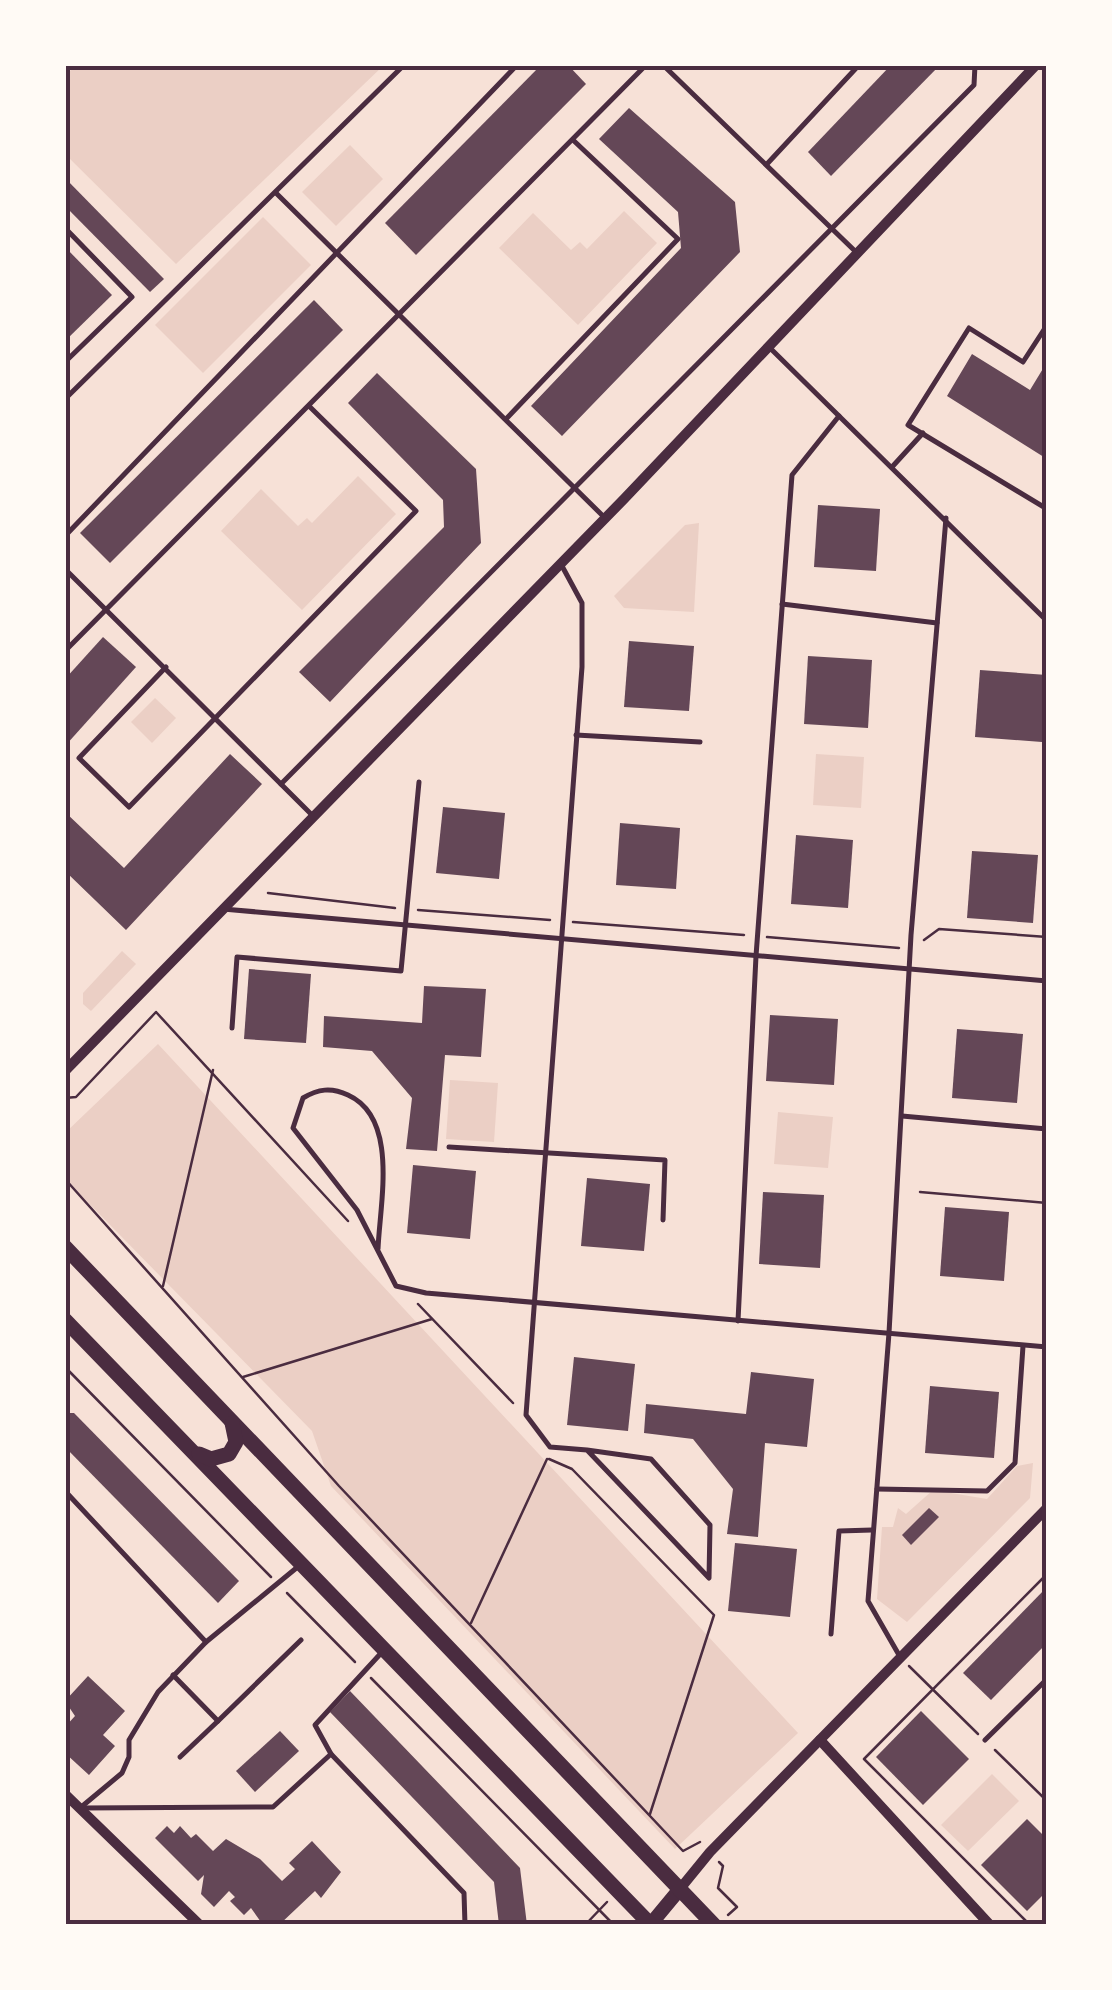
<svg xmlns="http://www.w3.org/2000/svg" width="1112" height="1990" viewBox="0 0 1112 1990" font-family="Helvetica,sans-serif">
<rect width="100%" height="100%" fill="#f7e1d7"/>
<!-- green -->
<g fill="#ebcfc5">
<polygon points="76,65 384,65 176,264 65,154 65,76"/>
<polygon points="350,145 383,179 336,226 302,192"/>
<polygon points="624,211 657,243 578,325 499,248 533,213 571,250 580,242 587,249"/>
<polygon points="263,217 311,265 203,373 155,325"/>
<polygon points="358,476 396,514 302,610 221,531 261,489 298,526 307,518 312,523"/>
<polygon points="699,523 694,612 624,608 614,596 685,525"/>
<polygon points="155,698 176,718 152,743 131,722"/>
<polygon points="816,754 864,757 861,808 813,805"/>
<polygon points="122,951 136,964 91,1011 83,1004 83,993"/>
<polygon points="158,1044 798,1733 675,1849 331,1486 312,1431 65,1179 65,1133"/>
<polygon points="450,1080 498,1083 494,1142 446,1139"/>
<polygon points="778,1112 833,1117 828,1168 774,1164"/>
<polygon points="1033,1463 1030,1498 907,1622 877,1599 882,1527 893,1527 898,1508 906,1514 933,1490 987,1499 1017,1466"/>
<polygon points="992,1774 1019,1801 968,1851 941,1825"/>
</g>
<!-- building -->
<g fill="#644757">
<polygon points="541,65 568,65 586,84 416,255 385,223"/>
<polygon points="891,65 940,65 831,176 808,152"/>
<polygon points="629,108 735,202 740,252 562,436 531,406 681,248 678,212 599,139"/>
<polygon points="65,178 164,279 150,292 65,206"/>
<polygon points="65,247 112,295 65,341"/>
<polygon points="314,300 343,330 110,563 80,533"/>
<polygon points="972,354 1030,390 1047,362 1047,459 947,396"/>
<polygon points="377,373 476,469 481,543 330,702 299,672 444,527 443,500 348,403"/>
<polygon points="818,505 880,509 876,571 814,567"/>
<polygon points="103,637 136,667 65,746 65,679"/>
<polygon points="629,641 694,646 689,711 624,707"/>
<polygon points="808,656 872,660 868,728 804,724"/>
<polygon points="980,670 1047,675 1042,742 975,737"/>
<polygon points="230,754 262,784 126,930 65,871 65,812 124,868"/>
<polygon points="443,807 505,813 499,879 436,873"/>
<polygon points="620,823 680,828 676,889 616,885"/>
<polygon points="796,835 853,840 848,908 791,904"/>
<polygon points="972,851 1038,855 1033,923 967,918"/>
<polygon points="249,969 311,974 306,1043 244,1039"/>
<polygon points="424,986 486,989 481,1057 445,1055 437,1151 406,1149 412,1098 372,1051 323,1047 324,1016 422,1023"/>
<polygon points="770,1015 838,1019 834,1085 766,1081"/>
<polygon points="957,1029 1023,1034 1017,1103 952,1098"/>
<polygon points="413,1165 476,1171 470,1239 407,1233"/>
<polygon points="587,1178 650,1184 644,1251 581,1246"/>
<polygon points="763,1192 824,1195 820,1268 759,1264"/>
<polygon points="945,1207 1009,1212 1004,1281 940,1276"/>
<polygon points="574,1357 635,1364 628,1431 567,1425"/>
<polygon points="751,1372 814,1379 807,1447 765,1443 758,1537 727,1534 733,1489 693,1439 644,1433 646,1404 746,1414"/>
<polygon points="930,1386 999,1392 994,1458 925,1453"/>
<polygon points="65,1413 74,1413 239,1581 218,1603 65,1447"/>
<polygon points="929,1508 939,1517 911,1545 902,1535"/>
<polygon points="735,1543 797,1549 790,1617 728,1611"/>
<polygon points="1047,1587 1047,1643 991,1700 963,1673"/>
<polygon points="88,1676 125,1711 103,1735 115,1746 89,1775 65,1753 65,1727 75,1716 65,1701"/>
<polygon points="350,1691 520,1868 527,1925 499,1925 494,1882 330,1712"/>
<polygon points="921,1711 969,1759 923,1805 876,1757"/>
<polygon points="280,1731 299,1751 255,1792 236,1771"/>
<polygon points="1027,1819 1047,1839 1047,1891 1027,1911 981,1865"/>
<polygon points="167,1826 174,1833 180,1826 191,1838 196,1834 213,1851 226,1839 260,1859 282,1881 295,1869 289,1863 312,1841 341,1872 321,1898 315,1891 279,1925 263,1925 251,1908 244,1915 230,1901 235,1897 229,1891 214,1907 201,1894 204,1875 198,1881 155,1838"/>
</g>
<g fill="none" stroke-linecap="round" stroke-linejoin="round">
<!-- path -->
<g stroke="#4a2c40" stroke-width="2.5">
<polyline points="268,893 395,908"/>
<polyline points="418,910 550,920"/>
<polyline points="573,922 744,935"/>
<polyline points="767,937 899,948"/>
<polyline points="924,940 939,929 1047,937"/>
<polyline points="65,1098 76,1097 156,1012 348,1221"/>
<polyline points="65,1179 339,1486 683,1851 700,1842"/>
<polyline points="920,1192 1047,1203"/>
<polyline points="163,1286 213,1070"/>
<polyline points="418,1304 513,1403"/>
<polyline points="65,1367 271,1577"/>
<polyline points="243,1377 432,1319"/>
<polyline points="549,1459 572,1469 714,1615 650,1814"/>
<polyline points="287,1593 355,1662"/>
<polyline points="471,1623 547,1459"/>
<polyline points="909,1666 978,1734"/>
<polyline points="371,1678 614,1925"/>
<polyline points="995,1750 1047,1801"/>
<polyline points="719,1862 723,1866 718,1888 737,1907 728,1915"/>
<polyline points="585,1925 607,1902"/>
<polyline points="1030,1925 864,1759 1047,1574"/>
</g>
<!-- service -->
<g stroke="#4a2c40" stroke-width="5">
<polyline points="663,65 857,253"/>
<polyline points="767,164 859,65"/>
<polyline points="276,193 605,518"/>
<polyline points="65,228 132,297 65,362"/>
<polyline points="1047,325 1023,362 969,328 908,425 1047,509"/>
<polyline points="769,347 1047,621"/>
<polyline points="65,399 404,65"/>
<polyline points="507,418 678,239 573,140"/>
<polyline points="892,467 923,433"/>
<polyline points="65,536 517,65"/>
<polyline points="562,566 582,603 582,667 526,1415 550,1447 587,1450 709,1578 710,1525 651,1459 587,1450"/>
<polyline points="65,569 313,816"/>
<polyline points="782,604 937,623"/>
<polyline points="65,651 646,65"/>
<polyline points="166,667 79,758 129,807 416,511 310,407"/>
<polyline points="576,735 700,742"/>
<polyline points="281,784 974,85 975,65"/>
<polyline points="223,909 1047,981"/>
<polyline points="232,1028 237,957 401,971 419,782"/>
<polyline points="902,1116 1047,1129"/>
<polyline points="449,1147 665,1160 663,1220"/>
<path d="M378,1249C380,1202 399,1118 348,1095C331,1087 318,1089 303,1098L293,1128L357,1210L396,1286L426,1293L1047,1347"/>
<polyline points="738,1321 756,956 792,475 839,416"/>
<polyline points="877,1489 987,1491 1015,1463 1023,1346"/>
<polyline points="65,1491 206,1642 158,1692 129,1740 129,1757 122,1773 80,1808"/>
<polyline points="831,1634 839,1531 872,1530"/>
<polyline points="206,1642 300,1565"/>
<polyline points="899,1655 868,1601 889,1333 911,935 946,518"/>
<polyline points="65,1668 67,1670"/>
<polyline points="173,1675 218,1721 301,1640"/>
<polyline points="985,1740 1047,1679"/>
<polyline points="331,1754 315,1725 383,1651"/>
<polyline points="180,1757 218,1721"/>
<polyline points="82,1808 273,1807 331,1754 464,1893 465,1925"/>
</g>
<!-- minor -->
<g stroke="#4a2c40" stroke-width="10">
<polyline points="65,1071 624,499 1036,65"/>
<polyline points="820,1740 990,1925"/>
<polyline points="65,1794 200,1925"/>
<polyline points="679,1890 710,1852 1047,1508"/>
</g>
<!-- tertiary -->
<polyline stroke="#4a2c40" stroke-width="14" points="650,1925 679,1890"/>
<!-- secondary -->
<g stroke="#4a2c40" stroke-width="15">
<polyline points="65,1247 714,1925"/>
<polyline points="65,1320 651,1925"/>
<polyline points="199,1454 211,1459 229,1454 236,1442 232,1423"/>
</g>
</g>
<!-- border -->
<rect width="1112" height="1990" fill="none" stroke="#fffaf5" stroke-width="135"/>
<rect x="68" y="68" width="976" height="1854" fill="none" stroke="#4a2c40" stroke-width="4"/>
</svg>
